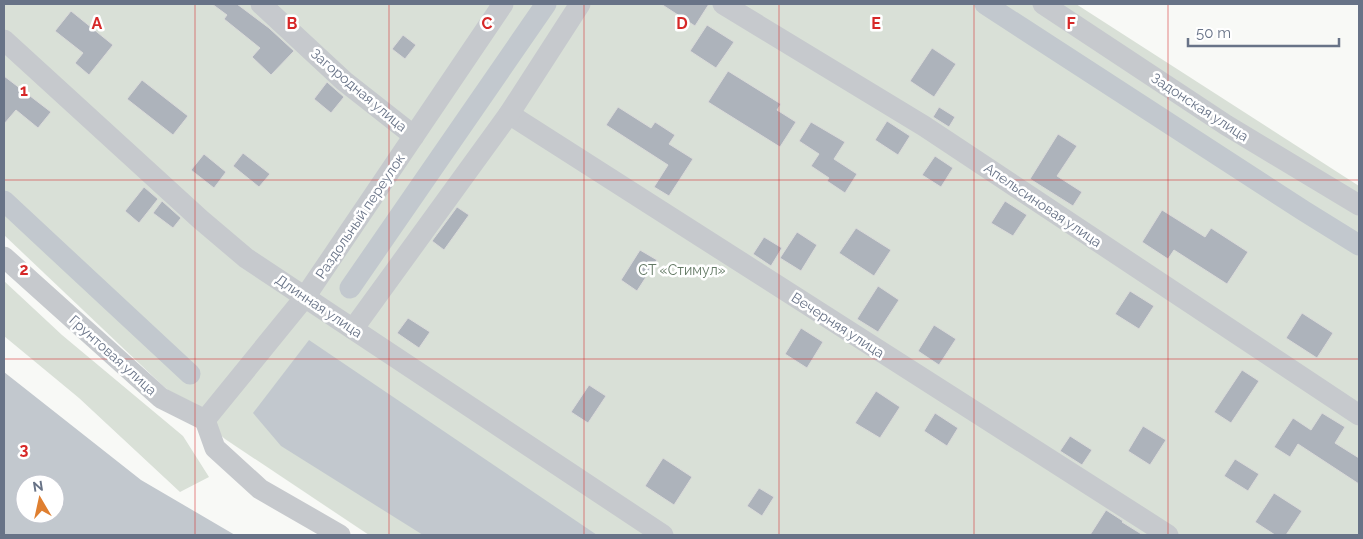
<svg xmlns="http://www.w3.org/2000/svg" width="1363" height="539" viewBox="0 0 1363 539" font-family="Raleway,sans-serif">
<rect width="100%" height="100%" fill="#f8f9f6"/>
<!-- green -->
<g fill="#d9e0d7">
<polygon points="4,4 1076,4 1359,186 1359,535 369,535 225,439 162,385 4,235"/>
<polygon points="4,281 62,335 183,436 209,477 180,492 79,398 4,336"/>
</g>
<!-- water -->
<g fill="#c2c8ce" fill-rule="evenodd">
<polygon points="309,340 597,535 423,535 281,446 253,413"/>
<path d="M4,372L141,480L235,535H4ZM25,484H55V514H25Z"/>
</g>
<g fill="none" stroke-linecap="round" stroke-linejoin="round">
<!-- canal -->
<g stroke="#c2c8ce" stroke-width="21">
<polyline points="985,4 1304,211 1359,245"/>
<polyline points="4,201 190,374"/>
<polyline points="350,288 546,4"/>
</g>
</g>
<!-- building -->
<g fill="#adb3bb" stroke="#dadad9">
<polygon points="212,4 237,4 269,28 294,51 271,75 252,57 260,48 224,19 227,15"/>
<polygon points="661,4 709,4 695,26"/>
<polygon points="71,11 113,45 89,75 75,63 83,53 55,31"/>
<polygon points="707,25 734,42 716,68 690,51"/>
<polygon points="403,35 416,45 405,59 392,49"/>
<polygon points="932,48 956,64 934,97 910,81"/>
<polygon points="728,71 781,104 777,110 796,122 780,147 708,102"/>
<polygon points="4,76 51,112 38,128 16,110 4,124"/>
<polygon points="142,80 188,116 173,135 127,99"/>
<polygon points="327,82 344,97 331,113 314,99"/>
<polygon points="618,107 651,128 655,122 675,135 669,144 693,159 669,196 654,187 668,165 606,125"/>
<polygon points="939,107 955,117 949,127 933,117"/>
<polygon points="887,121 910,136 898,155 875,140"/>
<polygon points="811,122 845,142 834,159 857,174 845,193 827,181 829,178 811,166 819,154 799,141"/>
<polygon points="1058,134 1077,146 1057,176 1082,192 1073,206 1030,179"/>
<polygon points="243,153 270,174 259,187 233,166"/>
<polygon points="204,154 226,172 214,188 191,170"/>
<polygon points="935,156 953,168 941,187 922,175"/>
<polygon points="144,187 158,199 139,223 125,211"/>
<polygon points="162,201 181,218 173,228 153,213"/>
<polygon points="1005,201 1027,215 1013,236 991,223"/>
<polygon points="457,207 469,215 444,250 432,241"/>
<polygon points="1162,210 1205,237 1211,228 1248,252 1227,284 1174,250 1168,259 1142,242"/>
<polygon points="856,228 891,250 874,276 839,253"/>
<polygon points="797,232 817,245 801,271 780,258"/>
<polygon points="764,237 782,248 771,266 753,254"/>
<polygon points="640,250 657,260 637,291 621,280"/>
<polygon points="878,286 899,300 878,332 857,319"/>
<polygon points="1130,291 1154,306 1139,329 1115,314"/>
<polygon points="1302,313 1333,333 1317,358 1286,338"/>
<polygon points="408,318 430,332 419,348 397,333"/>
<polygon points="934,325 956,339 939,365 918,351"/>
<polygon points="801,328 823,342 807,368 785,354"/>
<polygon points="1242,370 1259,381 1231,423 1214,412"/>
<polygon points="589,385 606,396 588,423 571,412"/>
<polygon points="876,391 900,407 880,438 855,423"/>
<polygon points="935,413 958,428 947,446 924,431"/>
<polygon points="1322,413 1345,427 1335,443 1359,458 1359,484 1298,444 1290,457 1274,447 1293,418 1311,430"/>
<polygon points="1143,426 1166,440 1150,465 1128,451"/>
<polygon points="1070,436 1092,450 1082,465 1060,451"/>
<polygon points="663,458 692,477 674,505 645,486"/>
<polygon points="1235,459 1259,474 1248,491 1224,476"/>
<polygon points="759,488 774,497 762,516 747,506"/>
<polygon points="1274,493 1302,511 1286,535 1275,535 1255,522"/>
<polygon points="1106,510 1123,521 1122,522 1143,535 1090,535"/>
</g>
<g fill="none" stroke-linecap="round" stroke-linejoin="round">
<!-- minor -->
<g stroke="#c6c9cd" stroke-width="21">
<polyline points="261,4 344,81 414,136"/>
<polyline points="723,4 924,126 1359,415"/>
<polyline points="1043,4 1226,125 1359,205"/>
<polyline points="4,40 200,219 246,258 663,535"/>
<polyline points="509,114 1168,535"/>
<polyline points="4,257 161,398 205,420 215,448 260,489 340,535"/>
<polyline points="353,329 509,114 580,4"/>
<polyline points="205,420 305,297 503,4"/>
</g>
</g>
<!-- grid -->
<path fill="none" stroke="#d62828" stroke-width="1" stroke-opacity="0.55" d="M195,4V535M389,4V535M584,4V535M779,4V535M974,4V535M1168,4V535M4,180H1359M4,359H1359"/>
<g text-anchor="middle" stroke-width="5" stroke-linejoin="round" paint-order="stroke">
<!-- street labels -->
<g font-size="14" fill="#687387" stroke="#fff">
<text transform="translate(359 90) rotate(40)" y="5">Загородная улица</text>
<text transform="translate(1200 107) rotate(33)" y="5">Задонская улица</text>
<text transform="translate(1043 205) rotate(34)" y="5">Апельсиновая улица</text>
<text transform="translate(360 216) rotate(-56)" y="5">Раздольный переулок</text>
<text transform="translate(319 306) rotate(34)" y="5">Длинная улица</text>
<text transform="translate(838 325) rotate(33)" y="5">Вечерняя улица</text>
<text transform="translate(113 355) rotate(42)" y="5">Грунтовая улица</text>
</g>
<!-- park labels -->
<g font-size="14" fill="#637964" stroke="#fff">
<text x="682" y="275">СТ «Стимул»</text>
</g>
</g>
<g font-size="16" text-anchor="middle" font-weight="bold" fill="#d62828" stroke="#fff" stroke-width="5" stroke-linejoin="round" paint-order="stroke">
<text x="97" y="29">A</text>
<text x="292" y="29">B</text>
<text x="487" y="29">C</text>
<text x="682" y="29">D</text>
<text x="876" y="29">E</text>
<text x="1071" y="29">F</text>
<text x="24" y="96">1</text>
<text x="24" y="275">2</text>
<text x="24" y="455">3</text>
</g>
<!-- border -->
<rect width="1363" height="539" fill="none" stroke="#687387" stroke-width="10"/>
<!-- north arrow -->
<g transform="translate(40 499) rotate(351)"><circle r="24" fill="#ffffff" stroke="#c3c7cf"/>
<path d="M0-4L9 19L0 12L-9 19Z" fill="#df7f30"/>
<text y="-8" font-size="14" font-weight="bold" text-anchor="middle" fill="#687387">N</text>
</g>
<!-- scale -->
<path d="M1188 38v8h151v-8" fill="none" stroke="#687387" stroke-width="2.5"/>
<text x="1196" y="38" font-size="15" fill="#687387" stroke="#ffffff" stroke-width="4" paint-order="stroke">50 m</text>
</svg>
